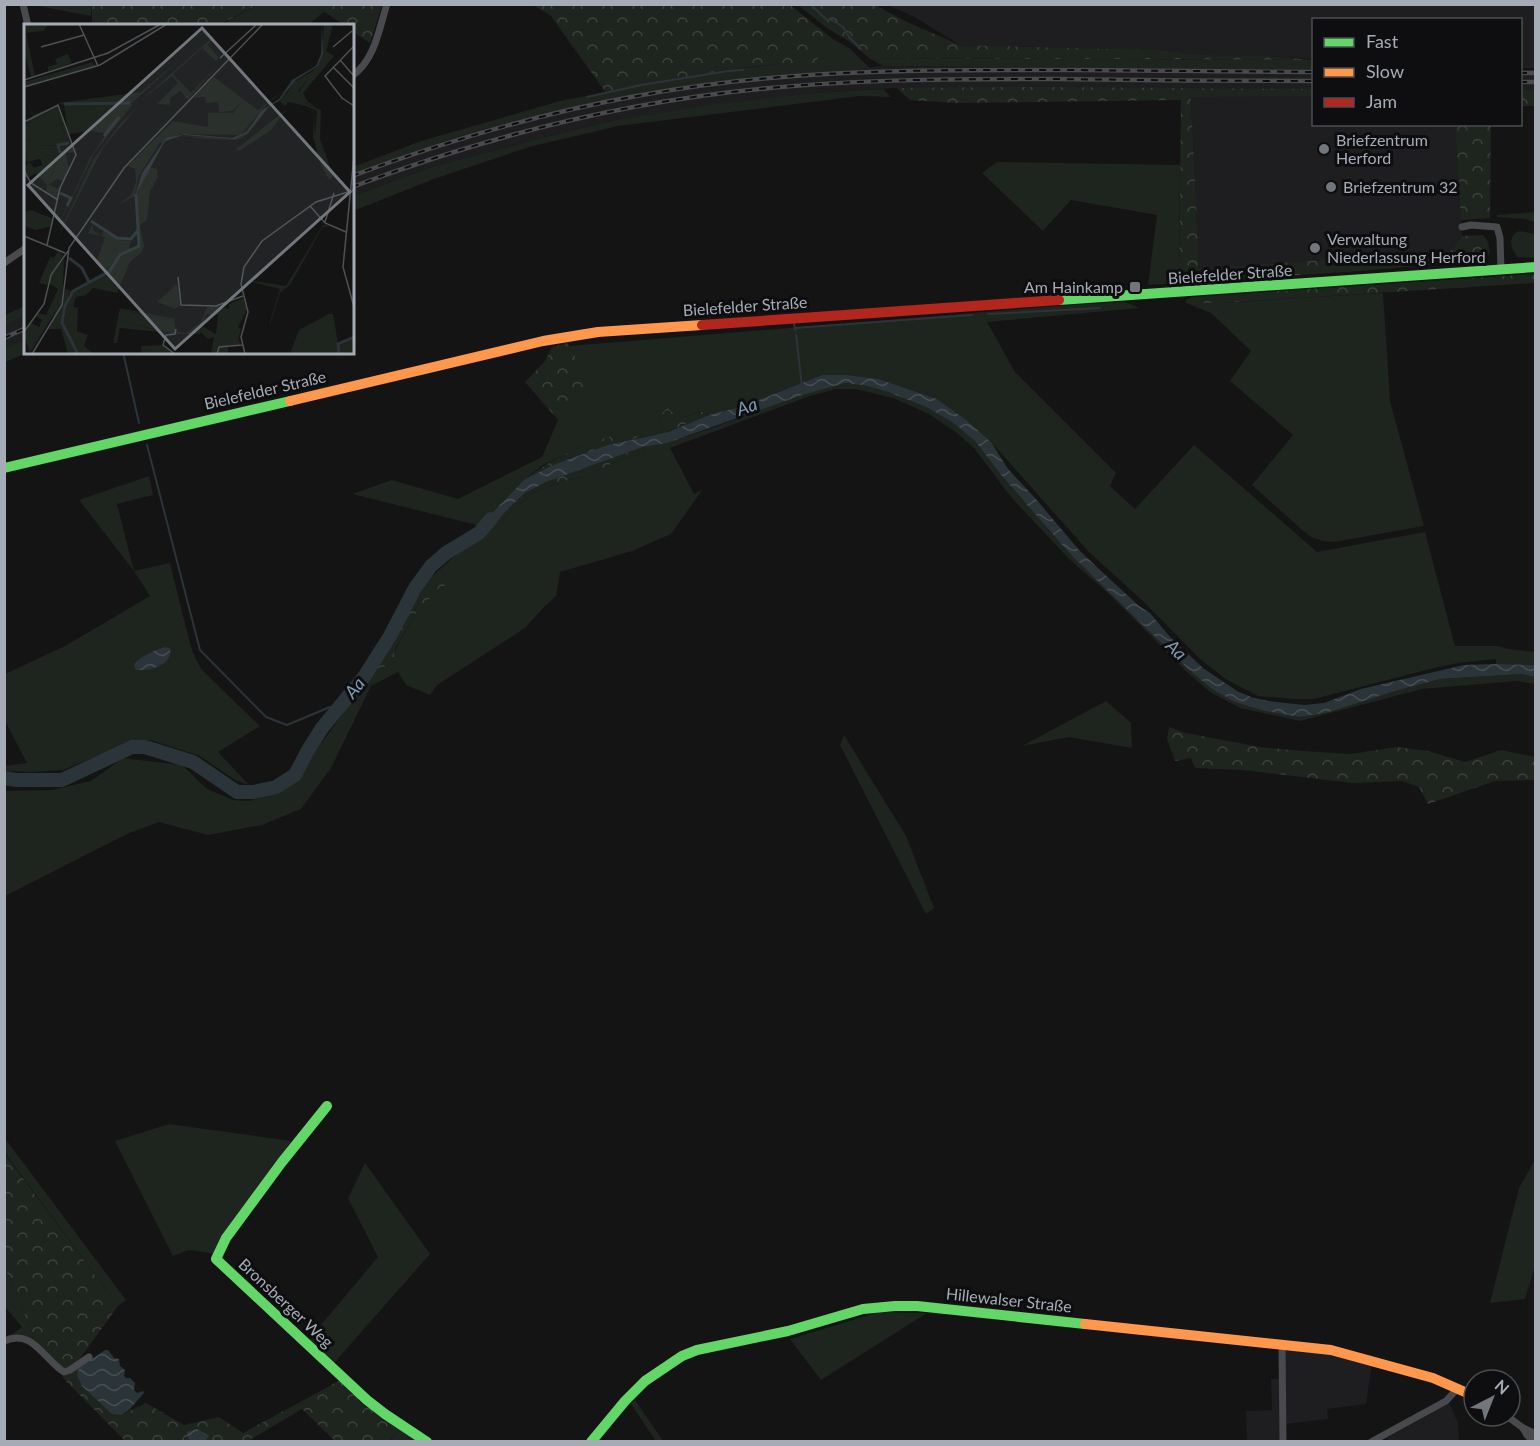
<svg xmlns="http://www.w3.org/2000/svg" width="1540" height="1446" viewBox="0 0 1540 1446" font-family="Lato,sans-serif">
<defs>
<pattern id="forest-crowns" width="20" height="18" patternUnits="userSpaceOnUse" patternTransform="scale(1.5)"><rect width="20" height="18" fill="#1e241e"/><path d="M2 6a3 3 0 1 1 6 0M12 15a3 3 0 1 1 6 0" fill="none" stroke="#3c413c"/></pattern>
<pattern id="water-waves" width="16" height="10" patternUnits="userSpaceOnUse" patternTransform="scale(1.5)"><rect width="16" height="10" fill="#2b3439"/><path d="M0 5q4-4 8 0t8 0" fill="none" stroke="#474f53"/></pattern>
</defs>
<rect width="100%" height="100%" fill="#141414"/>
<!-- built -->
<g fill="#1e1e20">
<polygon points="887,5 1535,5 1535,68 1521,68 1520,20 1314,20 1313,59 1268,56 1205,55 1159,50 960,45 913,16"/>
<polygon points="883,66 1313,70 1313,89 897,88 814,93 619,119 541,138 428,168 353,196 353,175 397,156 471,132 570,108 649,93 709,83"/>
<rect x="1521" y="70" width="14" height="20"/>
<polygon points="1191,96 1313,96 1314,124 1455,125 1462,236 1450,252 1199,268"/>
<polygon points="25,316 25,339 5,348 4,325"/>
<polygon points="1284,1347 1330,1352 1372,1363 1366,1404 1327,1409 1328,1419 1286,1424"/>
<polygon points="1271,1379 1279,1379 1280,1441 1247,1441 1246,1411 1272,1410"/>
<polygon points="1449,1403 1458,1423 1459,1441 1389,1442 1387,1438"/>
</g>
<!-- green -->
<g fill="#1e241e" fill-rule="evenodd">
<polygon points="33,5 92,5 91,16"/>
<polygon points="257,5 314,5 324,12 308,25 219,26"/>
<path d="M833,39L849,48L870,68C817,74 764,76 711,83C676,88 641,94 607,101C519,118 435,140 353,175V167L421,141L560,101L724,70L788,63H813Z"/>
<polygon points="869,58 1313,60 1314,70 883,66"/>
<polygon points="883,89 891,97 860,96 618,126 529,147 434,179 353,211 353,196 428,168 541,138 619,119 716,104 814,93"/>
<polygon points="997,162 1180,165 1179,278 1180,283 1148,285 1157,215 1071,200 1043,231 982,173"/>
<polygon points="1535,212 1535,222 1525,219 1497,217 1497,215"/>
<path d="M1520,231L1535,234V258L1518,257C1510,249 1507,235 1520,231Z"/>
<polygon points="1383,293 1390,401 1424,526 1334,542 1323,541 1311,537 1301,529 1252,485 1293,435 1230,381 1251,351 1211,313 1186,303 1218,303"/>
<polygon points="1125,302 1140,308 987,322 1015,372 1116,473 1110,486 1135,509 1194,445 1317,552 1425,532 1455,646 1496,646 1509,649 1535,652 1535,665 1496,664 1496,659 1458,663 1434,668 1314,699 1293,699 1258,696 1227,680 1200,659 1144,602 1089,552 991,442 965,419 937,399 879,379 848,375 822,375 744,406 709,415 704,411 679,418 659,417 664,433 638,438 633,431 581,447 543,465 525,479 494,511 477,525 352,494 392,480 458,499 542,457 558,420 593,392 569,346 1069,305"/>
<polygon points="25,306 25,316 5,325 5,315"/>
<polygon points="25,339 26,352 27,353 5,362 5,348"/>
<path d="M845,383L863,385L888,392L926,407L952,422L975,441L1002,476L1071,555L1212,689L1300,717L1440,679L1523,674L1535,677V684L1517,681L1422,689L1300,721L1240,708L1210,692L1187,672L1109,594L1069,559L1011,497L974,448L957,433L929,414L893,398L856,389H836L810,396L670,448L694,494L703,489L671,534L632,551L560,572L556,596L544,607L525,628L437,685L430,695L406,685L398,672L371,686L331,768L301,809L262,825L208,835L159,822L127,834L5,896V791L52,790L91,781L123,758L182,765L207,789L233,800L249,801L277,793L296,782L313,755L374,670L393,664L395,650L416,613L447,577L439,570L452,558L490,529L512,505H519L532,493L561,482L585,476L616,462L644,453L643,447C713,435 776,397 845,383Z"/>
<path d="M149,476L153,495L117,504L134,571L170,563L186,628L193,653L201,669L260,726L218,752L249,785L235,780L200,756L150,740L133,741L63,770L32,772L5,771L4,766L27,763L5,721V674L65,646L150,596L134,571L79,500ZM165,647L170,648L156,667L137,670Z"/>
<polygon points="1106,701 1131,723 1132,748 1069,737 1022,746"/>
<polygon points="844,735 906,836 934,908 926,914 840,745"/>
<polygon points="169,1124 291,1141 224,1238 216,1254 189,1250 173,1256 115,1141"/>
<polygon points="4,1137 126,1300 118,1306 5,1153"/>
<polygon points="1535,1160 1535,1266 1525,1299 1490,1303 1519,1188"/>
<polygon points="365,1163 430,1254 333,1364 310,1344 310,1338 378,1257 348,1198"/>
<polygon points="4,1271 10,1278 36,1343 8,1337 22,1327 5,1307"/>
<polygon points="879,1312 927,1313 821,1380 790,1339"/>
<polygon points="635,1400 663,1441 656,1441 631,1404"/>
<polygon points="400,1429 421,1442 389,1442"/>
</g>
<!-- forest -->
<g fill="url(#forest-crowns)">
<polygon points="92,5 92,4 257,5 219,25 92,25"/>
<polygon points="314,5 382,5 370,43 353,32 352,26 344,25"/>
<path d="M533,5H790L833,39L814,63C744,62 674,80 606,93L551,16Z"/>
<polygon points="798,5 875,5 907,22 960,45 1159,50 1205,55 1268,56 1313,60 869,58 850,42 827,28"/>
<path d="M1032,87L1313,89V96L1191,97L1199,268L1450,252L1462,236L1483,235C1488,241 1490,246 1489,254L1483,260L1360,271L1180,283L1179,278L1181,100L955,103L910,100L897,88Z"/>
<rect x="1521" y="90" width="14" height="16"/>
<polygon points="1455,125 1491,125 1490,218 1461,220"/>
<polygon points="1535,274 1535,283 1218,303 1186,303 1186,300 1192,297"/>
<polygon points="568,343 594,392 558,420 525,382 545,361 552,347"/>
<polygon points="667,408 679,418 705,411 709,415 664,433 659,417"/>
<path d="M633,431L638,438C597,447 562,462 525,479C557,455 594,439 633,431Z"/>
<polygon points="643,447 644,453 616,462 585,476 561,482 532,493 519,505 512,505 525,493 546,482"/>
<polygon points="439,570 447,577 450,584 440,587 416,613 395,649 393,664 374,670 427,582"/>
<polygon points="1169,727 1186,733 1260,747 1302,751 1351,754 1397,747 1428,751 1465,762 1501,750 1535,757 1535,780 1495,781 1428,804 1419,787 1402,781 1353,783 1242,770 1195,768 1191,758 1175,761 1167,739"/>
<polygon points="4,1153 118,1306 76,1364 66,1370 61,1368 36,1343 10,1278 5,1271"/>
<polygon points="79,1368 77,1375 121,1415 146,1403 184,1425 219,1417 243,1433 339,1381 400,1429 389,1441 335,1441 302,1409 248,1441 125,1441 62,1377"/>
</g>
<!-- water -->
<g fill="url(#water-waves)">
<polygon points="822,375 848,375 879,379 937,399 965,419 991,442 1008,469 1035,498 1079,550 1099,569 1139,606 1150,613 1170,637 1203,668 1237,691 1251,697 1268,701 1304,705 1324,703 1361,689 1464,665 1496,664 1535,665 1535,677 1522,674 1440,679 1392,692 1329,712 1300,717 1265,711 1235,702 1212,689 1186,667 1071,555 1002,476 975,441 952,422 926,407 888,392 863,385 845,383 802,395 667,443 643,447 546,482 525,493 512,505 490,529 479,533 477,525 494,511 525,479 556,464 608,445 668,432 709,415 744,406"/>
<path d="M165,647L170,648C174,665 147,673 135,669L134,664C143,655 153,651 165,647Z"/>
<polygon points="105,1350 108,1350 114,1358 119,1359 120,1366 125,1370 124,1376 126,1378 130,1378 135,1383 134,1390 137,1393 143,1391 144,1393 129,1410 121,1415 112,1414 82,1386 77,1375 79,1368"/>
<polygon points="197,1429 209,1436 205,1441 189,1441 187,1432"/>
</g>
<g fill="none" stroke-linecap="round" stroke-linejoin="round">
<!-- stream -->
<g stroke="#2b3439" stroke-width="2">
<polyline points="810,4 827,20 832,20 843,27 849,37 861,49"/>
<polyline points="587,97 641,85 728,71 743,70"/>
<polyline points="988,314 1100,308"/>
<polyline points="794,324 795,330"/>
<polyline points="795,328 972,315"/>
<polyline points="796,335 802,386"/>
<polyline points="123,352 139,423"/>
<polyline points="147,445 200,650 266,717 287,725 330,707 339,708"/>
</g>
<!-- river -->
<polyline stroke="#2b3439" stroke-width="14" points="4,778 16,780 62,780 132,747 145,747 193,762 237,792 254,792 276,787 295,775 307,752 322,728 364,677 390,636 415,588 431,566 446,553 479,533 491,519"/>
<!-- street -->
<g stroke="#484a4d" stroke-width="7">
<polyline points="23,4 28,26"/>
<path d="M352,76C375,60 379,29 387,4"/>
<polyline points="1462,227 1471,225 1497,227 1500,238 1501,269"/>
<polyline points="4,263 26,248"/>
<path d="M4,1341C33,1328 44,1360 64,1372L70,1370L89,1357"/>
<polyline points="1282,1344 1283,1442"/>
<polyline points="1507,1416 1523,1428 1536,1434"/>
<polyline points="1523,1428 1527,1435 1534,1442"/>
<polyline points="1371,1442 1446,1401 1458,1388"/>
</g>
<!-- fast -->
<g stroke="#63d668" stroke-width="10">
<polyline points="1059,300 1536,267"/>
<polyline points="4,468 290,401"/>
<polyline points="327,1106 282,1162 226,1238 216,1259 367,1400 385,1414 427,1442"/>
<polyline points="591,1442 625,1401 645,1381 682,1356 697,1350 788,1331 863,1309 895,1306 917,1306 1085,1324"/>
</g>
<!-- slow -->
<g stroke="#ff974d" stroke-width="10">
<polyline points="290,401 543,341 598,332 702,325"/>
<polyline points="1085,1324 1331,1350 1433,1378 1474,1396"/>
</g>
<!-- jam -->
<polyline stroke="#b3261e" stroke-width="10" points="702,325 1059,300"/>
<!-- rail casing -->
<g stroke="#494a4d" stroke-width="4.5">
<g id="rail">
<polyline points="1520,73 1536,73"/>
<polyline points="1520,82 1536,82"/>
<path d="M352,176C485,126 629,90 770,78C871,69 972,70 1074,70C1154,71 1234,71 1314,72"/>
<path d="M352,187C487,136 627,101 770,88C865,79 959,79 1054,79C1141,80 1227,81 1314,81"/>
<polyline points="4,338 26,328"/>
</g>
</g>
<!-- rail -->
<use href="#rail" stroke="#0e0e10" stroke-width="2" stroke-dasharray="7" stroke-linecap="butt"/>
</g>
<!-- markers -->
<g fill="#72777d" stroke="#0e0e10" stroke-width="2">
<circle cx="1324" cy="149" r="6"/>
<circle cx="1331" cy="187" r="6"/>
<circle cx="1315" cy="248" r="6"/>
<rect x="1129" y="281" width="12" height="12" rx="3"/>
</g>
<g text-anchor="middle" stroke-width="6" stroke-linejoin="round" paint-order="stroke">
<!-- poi labels -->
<g font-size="16" fill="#a5acb5" stroke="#0e0e10" text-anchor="start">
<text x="1336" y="146">Briefzentrum<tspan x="1336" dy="18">Herford</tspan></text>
<text x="1343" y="193">Briefzentrum 32</text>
<text x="1327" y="245">Verwaltung<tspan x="1327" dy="18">Niederlassung Herford</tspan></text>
<text x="1123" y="293" text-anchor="end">Am Hainkamp</text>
</g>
<!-- street labels -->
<g font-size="16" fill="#a5acb5" stroke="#0e0e10">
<text transform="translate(1230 274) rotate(-4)" y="6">Bielefelder Straße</text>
<text transform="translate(745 306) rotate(-4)" y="6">Bielefelder Straße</text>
<text transform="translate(265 390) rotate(-13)" y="6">Bielefelder Straße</text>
<text transform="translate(1009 1300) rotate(6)" y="6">Hillewalser Straße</text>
<text transform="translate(286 1303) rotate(43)" y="6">Bronsberger Weg</text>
</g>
<!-- water labels -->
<g font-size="18" font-style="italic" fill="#7d9daf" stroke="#0e0e10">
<text transform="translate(747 407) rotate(-19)" y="6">Aa</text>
<text transform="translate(1176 650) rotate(44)" y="6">Aa</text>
<text transform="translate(355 688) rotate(-51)" y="6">Aa</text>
</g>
</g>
<!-- overview -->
<g transform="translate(24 24)">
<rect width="330" height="330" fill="#141414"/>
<path d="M292,45L274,67L281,79L297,86L296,115L309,152L305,156L297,141L289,113L290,89L282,84L290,88L291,112L293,87L282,82L264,78L261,82L255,77L245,83L224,110L216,115L211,116L182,115L156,112L140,118L126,143L133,145L134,153L126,168L123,196L116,201L120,222L118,228L106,238L93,269L69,264L62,271L52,273L49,283L54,284L53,307L64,311L60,322L70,330H56L39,300L44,277L50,268L85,250L95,234L116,222L113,166L139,118L155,112L215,114L245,82L263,69L270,58ZM190,53L234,86L264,63L240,83L217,111L156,110L135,120L115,152L111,172L94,181L107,171L112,157L111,145L104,142L149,97L184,103V89H209L218,77L209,87L195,88L194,78L182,79L181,73L169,74ZM154,59L166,73L163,76L157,67L146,74V81L133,80ZM102,80H109L71,128L25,221L66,134ZM115,81L79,124L29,223L69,136L96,100ZM33,83L41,111L0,117V101ZM33,121L35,130L42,129L45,145L39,157L33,155L24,161L35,130L3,138L0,130L15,122ZM69,200V206L77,212L80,207L95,216L107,217L105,224H112L96,229L84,247L45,269L38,300L53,330H44L37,305H24L42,265L47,267L84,245L72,240L81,213L64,209ZM299,201H305L298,204L266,261L256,269L247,297V302L276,305L247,302L246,297L256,265L218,255L262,262ZM34,227L39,231L23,261L15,259L26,233L30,234ZM40,235L38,277L6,329L0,311L7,299L15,303L18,296L12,292L14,289L22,291L34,265L25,259L26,254ZM153,260L156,281L151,285L133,278ZM219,274L223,286L214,303L217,305L214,315L217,320L204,323V330H187L190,313L184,315L177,308L178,302L192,310L195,282L205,285V280ZM96,284L151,295L150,297L98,286L97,297L145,309L96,304L93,319H89ZM330,312V330H316L314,319ZM139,321L150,330H118L117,322Z" fill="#1e241e"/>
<path d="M1,0H25L19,7L2,9L11,51L24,47V43L33,40L31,35L44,30L48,39L7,53L0,28ZM300,0H309L302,27L310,32L279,69L283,77L292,83L281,79L273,71L298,33ZM191,11L184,21L195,34L192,37L178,24L149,50L167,69L198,37L166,73L148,52L114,79ZM160,32L108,79L102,80V85L82,110L68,107L44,110L40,81L34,79L117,68ZM68,38L72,42L0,63V58ZM0,67L9,91L34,82L50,128L35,130L24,161L36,165L34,174L22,168L23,161L12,149L4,154L0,146L5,137L10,144L18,141L16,134L35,130L33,121L16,122L0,130V117L41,110L32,84L0,101L9,93ZM263,85L247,106L217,126H211ZM7,186L30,195L28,202L12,206L0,202V188ZM195,282V291L182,290L176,310H151L96,297L98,286L150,297L152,308L162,309L177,298L183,283ZM305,290H309L316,330H266L275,306Z" fill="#1e241e"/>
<path d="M298,0L299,30L294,42L272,56L255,77L245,82L224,109L211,115L159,111L141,117L111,172L118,149L142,114L161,110L208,114L223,108L237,87L255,75L268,56L292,42L297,30Z" fill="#2b3439"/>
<path fill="none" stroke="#2b3439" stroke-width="3" d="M40,80L106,79M80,112L95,93M36,129L34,121L45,119M36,169L47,174L43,182M67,197L93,214L107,215L114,206M45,234L58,244L65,258M54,330L38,299L41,282L49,267L85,248L96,231L115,222L112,170M315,330L314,320L330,313"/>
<path fill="none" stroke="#4e5154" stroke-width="1.5" d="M55,0L74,42M330,22L301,52L318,74L330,82M17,23L60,11M309,23L328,7M196,34L233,0M316,36L330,52M309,43L330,64M0,56L84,29L137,0M0,63L76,41L143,0M0,98L34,81L52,131L36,164L23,221M330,132L319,243L330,283M0,147L7,159L34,176M286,182L301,199L322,208M301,198L310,169M0,212L41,229M154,253L157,281L192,282L219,272M0,308L20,280L27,251L44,227M8,330L38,281L45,224L100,144L239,0M151,330L139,321L142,311L151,310L152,305M193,330L195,323L218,321M221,330L217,313L224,288L217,260L220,243L238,217L292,178L330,166"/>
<path fill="#72777d" fill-opacity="0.15" stroke="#72777d" stroke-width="3" d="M178,4L326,168L151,325L4,161Z"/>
<rect width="330" height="330" fill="none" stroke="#a5acb5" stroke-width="3"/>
</g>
<!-- border -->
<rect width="1540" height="1446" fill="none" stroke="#a5acb5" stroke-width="12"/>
<!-- legend -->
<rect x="1312" y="18" width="210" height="108" fill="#0e0e10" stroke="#4a4d52" stroke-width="1.5"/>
<rect x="1324" y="38" width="30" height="9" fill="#63d668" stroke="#4a4d52" stroke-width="1.5"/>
<text x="1366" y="48" font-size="18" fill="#a5acb5">Fast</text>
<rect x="1324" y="68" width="30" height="9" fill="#ff974d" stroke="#4a4d52" stroke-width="1.5"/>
<text x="1366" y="78" font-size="18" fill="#a5acb5">Slow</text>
<rect x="1324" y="98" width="30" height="9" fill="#b3261e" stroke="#4a4d52" stroke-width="1.5"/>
<text x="1366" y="108" font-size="18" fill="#a5acb5">Jam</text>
<!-- north arrow -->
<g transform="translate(1492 1398) rotate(42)"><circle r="28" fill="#0e0e10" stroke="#4a4d52" stroke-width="1.5"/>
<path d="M0-4.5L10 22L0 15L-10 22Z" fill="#72777d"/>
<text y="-9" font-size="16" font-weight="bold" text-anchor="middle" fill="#a5acb5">N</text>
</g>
</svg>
